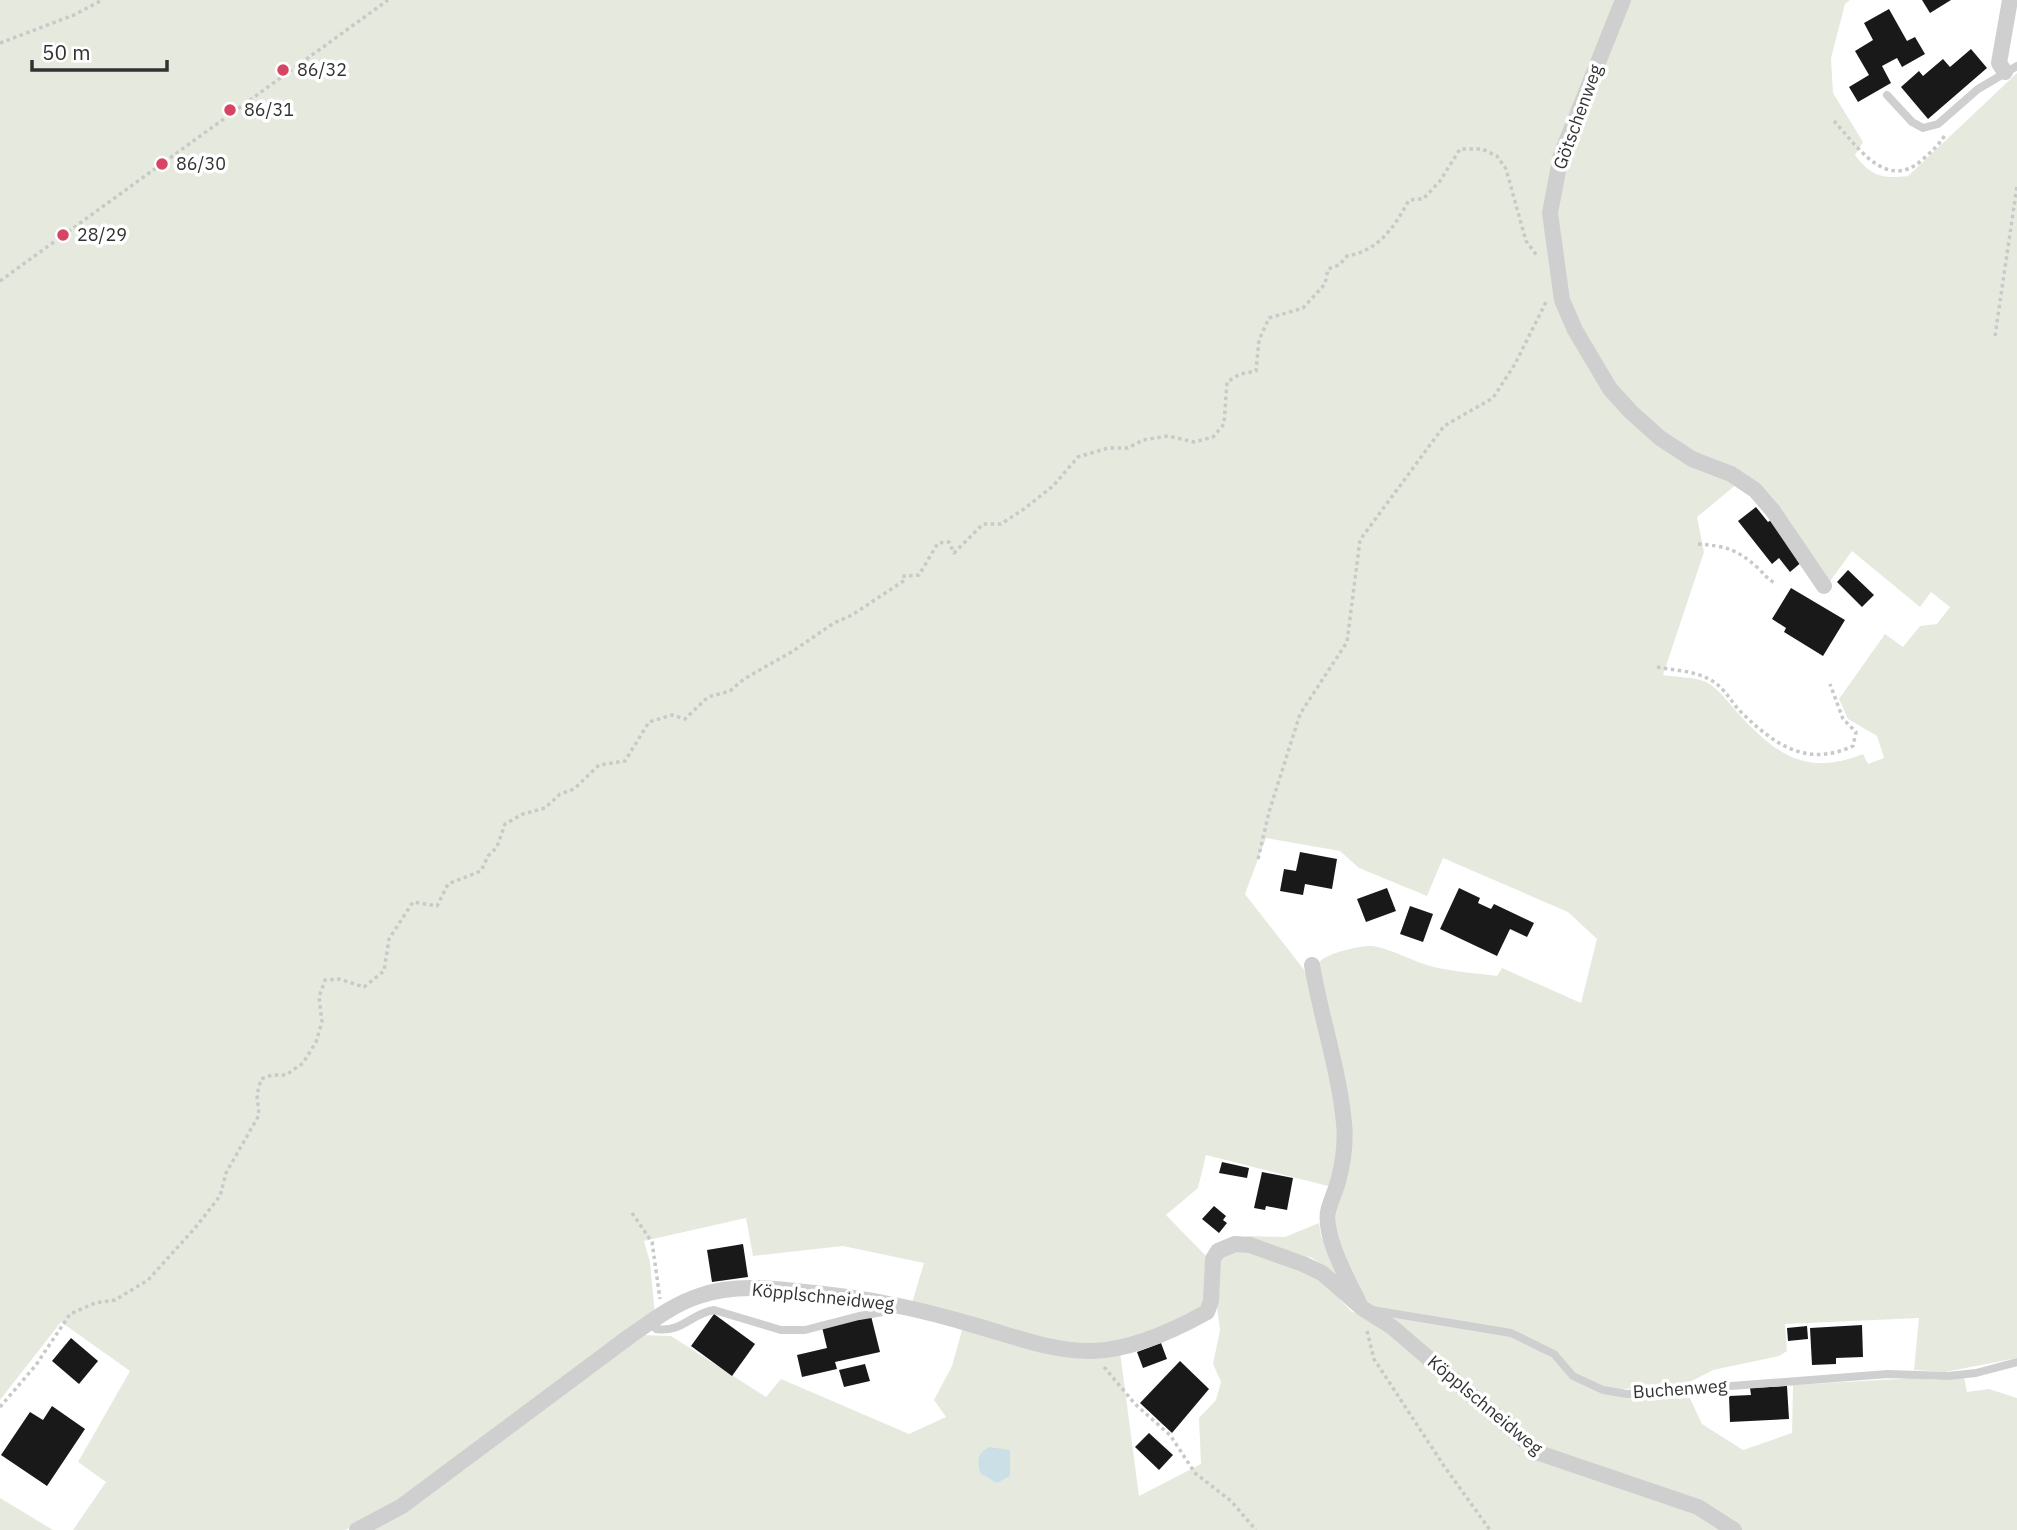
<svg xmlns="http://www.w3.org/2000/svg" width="2017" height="1530" viewBox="0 0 2017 1530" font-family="'IBM Plex Sans',sans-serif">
<rect width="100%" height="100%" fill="#fff"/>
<!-- green -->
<g fill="#e6eade" fill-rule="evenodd">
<path d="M0,0H1617L1573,104L1582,109L1630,0H1850L1845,4L1831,58L1833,93L1863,142L1855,155C1871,176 1882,179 1908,176L2017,73V1358L1945,1372L1914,1370L1919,1318L1785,1324L1787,1351L1779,1356L1713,1370L1690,1382L1658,1388L1617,1389L1620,1397L1688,1394L1702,1424L1743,1450L1792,1433L1793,1385L1915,1378L1936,1380L1964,1377L1967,1392L1989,1389L2017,1398V1530H1741L1729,1522L1726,1530H367L420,1500L642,1335L671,1336L766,1397L781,1379L909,1434L946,1417L934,1400L952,1366L963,1327L1073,1356L1120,1352L1139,1496L1201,1464L1199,1418L1216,1400L1221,1382L1213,1364L1220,1330L1217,1307L1203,1308L1173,1324L1127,1340L1101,1345L1073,1346L1029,1337L912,1303L924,1263L843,1246L753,1256L746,1218L644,1241L650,1262L655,1315L429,1482L388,1510L345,1530H73L106,1482L78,1462L130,1371L61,1322L0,1400ZM1568,310C1579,326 1587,344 1598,361C1614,388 1636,414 1661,434C1685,454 1716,459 1742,475C1781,499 1804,546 1828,584L1852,551L1920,607L1931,592L1950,607L1937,624L1920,626L1903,647L1885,634L1839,699L1848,719L1877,736L1884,758L1868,764L1863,754C1806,777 1775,754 1737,712C1728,702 1718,688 1706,682C1694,677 1676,677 1663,675L1704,552L1697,517L1737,484C1716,474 1692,469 1673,456C1621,422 1588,369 1562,314ZM1266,838L1340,851L1359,868L1427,896L1443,858L1568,912L1597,939L1581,1003L1502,968L1497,976C1477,973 1454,972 1434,967C1414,962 1394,950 1373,946C1362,945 1324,953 1319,963C1311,980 1340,1066 1344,1088C1346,1100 1348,1113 1349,1125C1352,1161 1333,1194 1336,1230C1339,1260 1368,1284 1365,1314L1352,1312L1319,1278L1277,1259L1246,1250L1207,1257L1166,1215L1198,1188L1206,1155L1332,1187L1340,1151L1339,1117L1329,1067L1305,971L1245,894Z"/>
<polygon points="1319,1223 1321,1236 1345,1287 1325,1267 1312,1258 1264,1245 1246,1236 1285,1237"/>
<polygon points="0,1498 53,1530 0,1530"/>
</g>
<!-- water -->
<path fill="#cae0e6" d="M989,1447L1010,1450V1476L997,1483L980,1473C977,1460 977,1454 989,1447Z"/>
<!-- building -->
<g fill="#191919">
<polygon points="1922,0 1951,0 1930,13"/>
<polygon points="1889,9 1907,41 1915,37 1925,54 1902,67 1897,58 1882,66 1891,83 1858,102 1849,87 1869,75 1855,51 1873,40 1864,23"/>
<polygon points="1971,49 1987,68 1928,119 1901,87 1919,71 1923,76 1943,59 1950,67"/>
<polygon points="1756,507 1768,522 1771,520 1803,561 1790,572 1779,558 1772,564 1738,521"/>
<polygon points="1848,570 1874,595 1862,607 1837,582"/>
<polygon points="1791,588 1845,620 1823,656 1784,632 1786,628 1772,619"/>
<polygon points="1300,852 1337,859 1332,889 1305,884 1303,895 1280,891 1284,869 1296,871"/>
<polygon points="1387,888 1396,911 1366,922 1357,899"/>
<polygon points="1459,888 1480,898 1478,903 1491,909 1494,904 1534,923 1527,937 1510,929 1497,956 1440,929"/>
<polygon points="1410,906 1433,914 1423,942 1400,934"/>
<polygon points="1222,1162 1249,1168 1247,1178 1219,1173"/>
<polygon points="1262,1172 1293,1178 1287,1210 1266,1206 1265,1210 1254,1208"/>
<polygon points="1214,1206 1226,1216 1223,1220 1227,1223 1219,1233 1202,1219"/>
<polygon points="743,1244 748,1277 712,1282 707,1250"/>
<polygon points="714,1314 755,1344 732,1376 691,1346"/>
<polygon points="871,1316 880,1352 835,1362 837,1369 802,1377 797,1355 827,1348 822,1327"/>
<polygon points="1862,1325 1863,1357 1836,1358 1836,1364 1812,1365 1810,1328"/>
<polygon points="1807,1326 1808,1339 1788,1341 1787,1328"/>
<polygon points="71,1338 98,1361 79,1384 52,1361"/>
<polygon points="1161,1343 1167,1359 1143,1368 1137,1352"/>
<polygon points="1180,1361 1209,1389 1172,1433 1140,1403"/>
<polygon points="865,1364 870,1381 844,1387 839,1370"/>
<polygon points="1787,1386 1789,1419 1730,1422 1729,1396 1751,1395 1750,1388"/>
<polygon points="52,1406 85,1429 47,1486 1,1455 30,1412 43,1420"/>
<polygon points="1149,1433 1173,1455 1159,1470 1135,1447"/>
</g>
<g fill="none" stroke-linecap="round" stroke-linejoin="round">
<!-- path -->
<g stroke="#c9c9c9" stroke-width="3.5" stroke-dasharray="3.5 3.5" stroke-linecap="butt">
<polyline points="0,43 74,15 102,0"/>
<path d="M1834,121C1857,146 1886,192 1922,160C1931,152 1939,145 1945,135"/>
<polyline points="0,281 388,0"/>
<polyline points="1995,336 2017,186"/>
<path d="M1698,544C1725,546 1737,549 1758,568C1764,574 1767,579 1775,583"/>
<path d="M1657,667C1673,670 1694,671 1709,679C1725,687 1731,703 1743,714C1776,746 1808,767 1853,746L1856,732L1843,719L1830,684"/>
<polyline points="1258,859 1269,812 1300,714 1347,642 1360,540 1444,426 1493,398 1515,364 1546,302"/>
<polyline points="632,1213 652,1242 660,1299"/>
<polyline points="1367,1331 1374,1359 1444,1466 1490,1530"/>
<polyline points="1104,1367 1135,1404 1170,1435 1195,1473 1231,1501 1256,1530"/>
<path d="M0,1407L36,1365L70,1314L95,1303L115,1300L148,1280L195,1228L220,1196L226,1173L259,1115L257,1095L261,1079L272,1075H286L303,1063L316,1042L322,1022L319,997L325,980L339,979L364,987L384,971L389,939L413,902L437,906L448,884L481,871L488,856L497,847L505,824L523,814L545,808L560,794L574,789L599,765L625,761L649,722L672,715L685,719L708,697L730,691L744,679L793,651L834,623L852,615L905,580L904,576L919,575L938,543L949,542L954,553L983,524H1001L1024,509L1053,486L1078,457L1108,448H1128L1143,440L1168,436L1194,442L1213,437L1224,424L1227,382L1240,374L1256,371L1259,340L1269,318L1303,308L1325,284L1328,269L1339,265L1347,256C1379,251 1395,226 1409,200L1423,199L1440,181L1460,149H1482L1497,156L1506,169L1526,241L1538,257"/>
</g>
<!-- lane -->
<g stroke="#cfcfcf" stroke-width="8">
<polyline points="1887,95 1912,122 1923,128 1938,124 1978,89 2017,66"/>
<polyline points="1372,1310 1511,1333 1554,1354 1573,1376 1603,1390 1627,1394 1888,1374 1948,1376 1976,1373 2017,1362"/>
<path d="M651,1322L656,1329C682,1333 690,1314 714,1310L781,1330H805L859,1316L895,1310"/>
</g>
<!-- street -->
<g stroke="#cfcfcf" stroke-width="16">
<polyline points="1623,0 1561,155 1550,213 1562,300 1575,330 1610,389 1631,412 1660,438 1692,459 1731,474 1755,490 1773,511 1824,586"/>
<polyline points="2005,72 1999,63 2010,0"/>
<path d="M1312,965C1321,1018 1339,1070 1344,1123C1346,1142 1343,1163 1338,1182C1335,1192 1330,1202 1328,1212C1324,1239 1348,1279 1359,1303"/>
<path d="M357,1530L402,1506L630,1336C652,1321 674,1304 699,1296C732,1284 771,1288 805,1292C867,1298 917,1308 977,1326C1013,1336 1053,1352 1092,1351C1131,1350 1173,1331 1207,1312L1211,1301L1213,1259L1218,1251L1235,1244L1250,1245L1303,1264L1322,1273L1362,1308L1392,1327L1539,1453L1698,1507L1734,1530"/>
</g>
</g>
<!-- markers -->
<g fill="#d64664" stroke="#fff" stroke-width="2.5">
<circle cx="283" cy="70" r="7"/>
<circle cx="230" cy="110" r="7"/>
<circle cx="162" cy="164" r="7"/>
<circle cx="63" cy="235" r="7"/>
</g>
<g text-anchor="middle" stroke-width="7" stroke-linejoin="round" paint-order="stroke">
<!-- poi labels -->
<g font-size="18" fill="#323232" stroke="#fff" text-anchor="start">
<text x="297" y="76">86/32</text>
<text x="244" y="116">86/31</text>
<text x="176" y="170">86/30</text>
<text x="77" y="241">28/29</text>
</g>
<!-- street labels -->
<g font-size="18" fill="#323232" stroke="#fff">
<text transform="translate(1578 117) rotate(-70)" y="6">Götschenweg</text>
<text transform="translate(823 1297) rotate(6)" y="6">Köpplschneidweg</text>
<text transform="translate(1680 1389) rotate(-4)" y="6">Buchenweg</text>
<text transform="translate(1485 1405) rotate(40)" y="6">Köpplschneidweg</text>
</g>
</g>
<!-- scale -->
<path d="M32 60v10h135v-10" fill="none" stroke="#323232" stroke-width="3.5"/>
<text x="42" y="60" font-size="21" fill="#323232" stroke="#ffffff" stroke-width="5" paint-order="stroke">50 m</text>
</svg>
